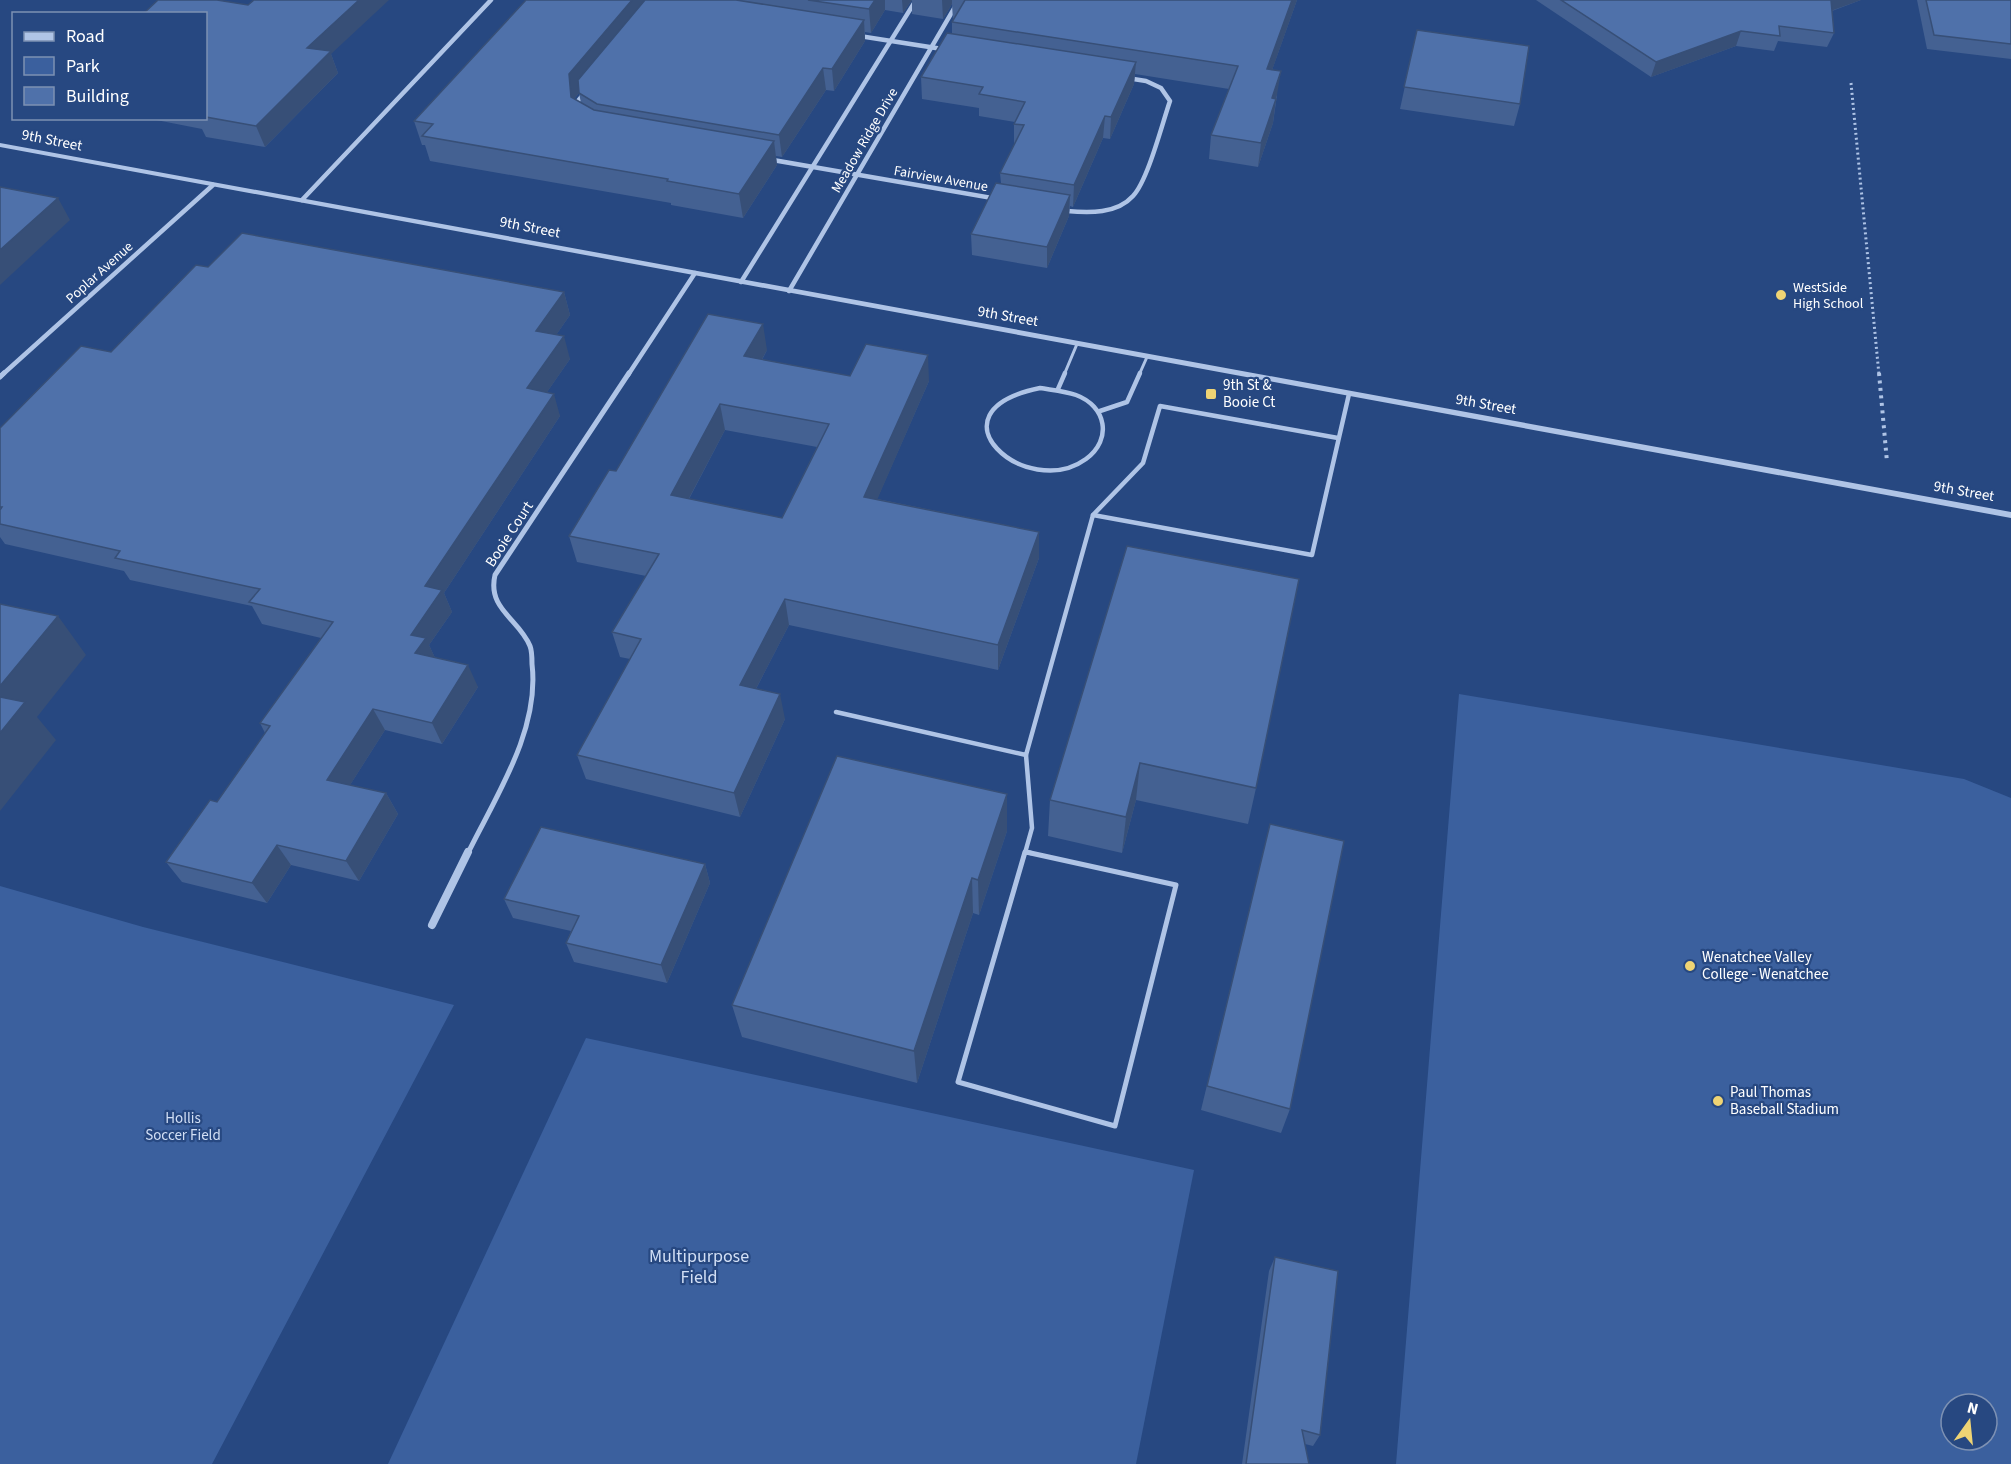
<svg xmlns="http://www.w3.org/2000/svg" width="2011" height="1464" viewBox="0 0 2011 1464" font-family="'Source Sans 3',sans-serif">
<rect width="100%" height="100%" fill="#274881"/>
<!-- green -->
<g fill="#3b609e" fill-rule="evenodd">
<path d="M1459,694L1964,779L2011,798V1464H1396ZM1951,1404H1987V1440H1951Z"/>
<polygon points="0,886 143,927 454,1005 212,1464 0,1464"/>
<polygon points="586,1038 1194,1170 1136,1464 388,1464"/>
</g>
<g fill="none" stroke-linecap="round" stroke-linejoin="round">
<!-- path-far1 -->
<polyline stroke="#afc4e6" stroke-width="3" stroke-dasharray="2 3" stroke-linecap="butt" points="1851,83 1879,375"/>
<!-- path -->
<polyline stroke="#afc4e6" stroke-width="4" stroke-dasharray="3 4.5" stroke-linecap="butt" points="1879,373 1887,462"/>
<!-- service-far2 -->
<g stroke="#afc4e6" stroke-width="3">
<polyline points="1064,375 1077,344"/>
<polyline points="1139,375 1147,357"/>
</g>
<!-- service-far1 -->
<g stroke="#afc4e6" stroke-width="4.5">
<path d="M1040,388C1052,390 1065,391 1076,395C1106,406 1113,439 1086,459C1027,502 923,412 1040,388Z"/>
<polyline points="1058,389 1065,373"/>
<polyline points="1100,411 1127,402 1140,373"/>
<polyline points="1093,515 1143,463 1160,406 1338,438"/>
<polyline points="836,712 1026,755 1093,515 1312,555 1349,394"/>
<polyline points="1026,852 1031,853"/>
<polyline points="1025,853 1032,828 1026,755"/>
</g>
<!-- service -->
<polyline stroke="#afc4e6" stroke-width="5" points="1025,852 958,1082 1115,1126 1176,885 1026,852"/>
<!-- minor-far2 -->
<g stroke="#afc4e6" stroke-width="4.5">
<path d="M669,10H694L1146,81L1161,88L1170,101C1162,124 1148,180 1133,196C1117,214 1089,213 1067,211L600,130L580,118L578,101L647,17Z"/>
<polyline points="302,200 491,0"/>
<polyline points="741,282 916,0"/>
<polyline points="789,291 959,0"/>
<polyline points="2,375 213,185"/>
<polyline points="628,375 695,273"/>
</g>
<!-- minor-far1 -->
<g stroke="#afc4e6" stroke-width="5">
<polyline points="0,377 4,373"/>
<path d="M468,853C496,796 540,730 532,664C532,659 532,651 530,646C519,619 487,609 495,575L629,373"/>
</g>
<!-- minor -->
<polyline stroke="#afc4e6" stroke-width="8" points="432,925 468,852"/>
<!-- tertiary -->
<polygon fill="#afc4e6" fill-rule="evenodd" points="0,143 2011,512 2011,518 0,147"/>
</g>
<!-- wall -->
<g fill="#446192" fill-rule="evenodd">
<path d="M526,0H912L903,13L885,10L871,33L865,32V41L834,91L826,90L782,157L776,156L777,165L743,218L671,205V203L430,161L425,145H422L414,121ZM579,93L581,103L574,99Z"/>
<polygon points="912,0 1297,0 1272,70 1277,95 1273,123 1258,167 1209,159 1211,135 1229,89 1135,74 1134,84 1110,139 1103,138 1073,207 1070,206 1069,216 1047,268 972,255 971,234 1001,183 1000,173 1014,145 1014,124 1015,122 979,116 979,108 922,99 921,77 952,33 952,22 953,21 952,4 943,19 912,14"/>
<polygon points="1536,0 1861,0 1832,11 1834,33 1827,47 1778,41 1774,51 1736,46 1651,77"/>
<polygon points="1917,0 2011,0 2011,59 1927,49"/>
<polygon points="206,14 331,54 338,73 265,147 206,137 202,129 146,118 206,118"/>
<polygon points="1417,30 1520,104 1514,126 1400,109"/>
<polygon points="208,267 564,292 570,315 556,335 570,359 547,392 560,416 444,593 452,612 429,645 435,658 478,687 442,744 385,730 350,785 386,793 398,814 359,881 291,865 267,903 182,882 166,862 217,802 265,733 260,723 321,638 262,624 252,606 130,580 124,571 5,544 0,537 0,428 111,352"/>
<path d="M767,350L762,360L850,376L929,381L877,499L1039,532V558L998,670L789,625L756,689L785,719L740,817L586,779L577,755L630,659L620,657L612,632L646,576L577,562L569,536L616,471ZM725,430L817,447L782,518L689,499Z"/>
<polygon points="1127,546 1256,788 1248,824 1136,800 1122,853 1048,836 1050,800"/>
<polygon points="1007,794 1007,831 979,915 973,913 917,1083 742,1037 732,1005"/>
<polygon points="1270,824 1290,1109 1281,1133 1201,1110"/>
<polygon points="705,864 710,883 667,983 574,962 566,943 571,931 513,918 504,899"/>
<polygon points="1275,1257 1320,1435 1313,1446 1305,1444 1309,1464 1242,1464 1269,1271"/>
</g>
<!-- shaded-wall -->
<g fill="#374f77">
<polygon points="359,0 389,0 331,54 338,73 265,147 256,126 307,48"/>
<polygon points="632,0 668,0 646,13 574,99 571,97 569,74"/>
<polygon points="875,0 885,0 885,10 871,33 869,9"/>
<polygon points="902,0 912,0 903,13"/>
<polygon points="942,0 952,0 952,4 943,19"/>
<polygon points="1292,0 1297,0 1264,93 1267,69"/>
<polygon points="1831,0 1861,0 1825,13"/>
<polygon points="864,20 865,41 834,91 832,69"/>
<polygon points="1741,31 1736,46 1651,77 1656,62"/>
<polygon points="1136,62 1134,84 1110,139 1111,117"/>
<polygon points="823,68 826,90 782,157 779,135"/>
<polygon points="1281,71 1277,95 1268,122 1272,98"/>
<polygon points="1276,99 1273,123 1258,167 1261,143"/>
<polygon points="1105,116 1103,138 1073,207 1074,185"/>
<polygon points="774,141 777,165 743,218 739,194"/>
<polygon points="1070,195 1069,216 1047,268 1047,247"/>
<polygon points="58,198 70,220 0,285 0,250"/>
<polygon points="564,292 570,315 543,354 536,331"/>
<polygon points="763,324 767,350 749,383 744,356"/>
<polygon points="564,336 570,359 534,411 527,388"/>
<polygon points="928,355 929,381 867,523 864,497"/>
<polygon points="554,394 560,416 444,593 452,612 429,645 436,660 415,653 411,635 425,586"/>
<polygon points="720,404 725,430 677,521 671,495"/>
<polygon points="1039,532 1039,558 998,670 998,645"/>
<polygon points="785,599 789,625 745,710 740,685"/>
<polygon points="58,616 86,655 37,717 56,740 0,811 0,686"/>
<polygon points="468,665 478,687 442,744 432,723"/>
<polygon points="780,694 785,719 740,817 734,793"/>
<polygon points="373,709 385,730 340,801 327,780"/>
<polygon points="1140,763 1136,800 1122,853 1126,817"/>
<polygon points="386,793 398,814 359,881 346,861"/>
<polygon points="1007,794 1007,831 979,915 978,880"/>
<polygon points="277,845 291,865 267,903 252,883"/>
<polygon points="705,864 710,883 667,983 661,965"/>
<polygon points="972,878 973,913 917,1083 914,1051"/>
</g>
<!-- building -->
<g fill="#4f71aa" stroke="#374f77" stroke-width="1.5" fill-rule="evenodd">
<polygon points="158,0 217,0 248,5 254,0 359,0 307,48 331,51 256,126 206,117 206,14 143,14"/>
<polygon points="526,0 632,0 569,74 571,97 594,110 774,141 739,194 667,181 668,179 422,136 433,124 414,121"/>
<polygon points="645,0 736,0 864,20 832,69 823,68 779,135 597,104 579,93 578,80"/>
<polygon points="808,0 875,0 869,9"/>
<polygon points="965,0 1292,0 1267,69 1281,71 1272,98 1276,99 1261,143 1211,135 1238,66 952,22"/>
<polygon points="1561,0 1831,0 1834,33 1779,26 1780,36 1741,31 1656,62"/>
<polygon points="1926,0 2011,0 2011,44 1934,35"/>
<polygon points="1417,30 1529,46 1520,104 1404,87"/>
<polygon points="947,33 1136,62 1111,117 1105,116 1074,185 1000,173 1024,125 1014,124 1025,102 979,94 983,87 921,77"/>
<polygon points="996,183 1070,195 1047,247 971,234"/>
<polygon points="0,187 58,198 0,250"/>
<polygon points="242,233 564,292 536,331 564,336 527,388 554,394 425,586 442,590 411,635 426,638 415,653 468,665 432,723 373,709 327,780 386,793 346,861 277,845 252,883 166,862 210,800 217,802 270,726 260,723 333,622 249,602 260,589 115,558 120,551 0,524 0,510 2,507 0,507 0,428 81,346 111,352 196,265 208,267"/>
<path d="M708,314L763,324L744,356L850,376L866,344L928,355L864,497L1039,532L998,645L785,599L740,685L780,694L734,793L577,755L641,639L612,632L659,554L569,536L609,470L616,471ZM720,404L829,424L782,518L671,495Z"/>
<polygon points="1127,546 1299,579 1256,788 1140,763 1126,817 1050,800"/>
<polygon points="0,604 58,616 0,686"/>
<polygon points="0,697 25,702 0,733"/>
<polygon points="837,756 1007,794 978,880 972,878 914,1051 732,1005"/>
<polygon points="1270,824 1344,841 1290,1109 1207,1086"/>
<polygon points="541,827 705,864 661,965 566,943 579,916 504,899"/>
<polygon points="1275,1257 1338,1271 1320,1435 1302,1430 1309,1464 1246,1464"/>
</g>
<!-- markers -->
<g fill="#efd474" stroke="#274881" stroke-width="2">
<circle cx="1781" cy="295" r="6"/>
<rect x="1205" y="388" width="12" height="12" rx="3"/>
<circle cx="1690" cy="966" r="6"/>
<circle cx="1718" cy="1101" r="6"/>
</g>
<g text-anchor="middle" stroke-width="4.5" stroke-linejoin="round" paint-order="stroke">
<!-- far-street labels -->
<g font-size="14" fill="#fff" stroke="#274881">
<text transform="translate(864 140) rotate(-60)" y="5">Meadow Ridge Drive</text>
<text transform="translate(941 178) rotate(10)" y="5">Fairview Avenue</text>
<text transform="translate(99 272) rotate(-42)" y="5">Poplar Avenue</text>
</g>
<!-- far-poi labels -->
<g font-size="14" fill="#fff" stroke="#274881" text-anchor="start">
<text x="1793" y="292">WestSide<tspan x="1793" dy="16">High School</tspan></text>
</g>
<!-- street labels -->
<g font-size="15" fill="#fff" stroke="#274881">
<text transform="translate(52 140) rotate(11)" y="5">9th Street</text>
<text transform="translate(530 227) rotate(11)" y="5">9th Street</text>
<text transform="translate(1008 316) rotate(10)" y="5">9th Street</text>
<text transform="translate(1486 404) rotate(10)" y="5">9th Street</text>
<text transform="translate(1964 491) rotate(10)" y="5">9th Street</text>
<text transform="translate(509 534) rotate(-57)" y="5">Booie Court</text>
</g>
<!-- poi labels -->
<g font-size="15" fill="#fff" stroke="#274881" text-anchor="start">
<text x="1223" y="390">9th St &amp;<tspan x="1223" dy="17">Booie Ct</tspan></text>
<text x="1702" y="962">Wenatchee Valley<tspan x="1702" dy="17">College - Wenatchee</tspan></text>
<text x="1730" y="1097">Paul Thomas<tspan x="1730" dy="17">Baseball Stadium</tspan></text>
</g>
<!-- park labels -->
<g font-size="15" fill="#d2dff5" stroke="#274881">
<text x="183" y="1123">Hollis<tspan x="183" dy="17">Soccer Field</tspan></text>
</g>
<!-- near-park labels -->
<g font-size="18" fill="#d2dff5" stroke="#274881">
<text x="699" y="1262">Multipurpose<tspan x="699" dy="21">Field</tspan></text>
</g>
</g>
<!-- legend -->
<rect x="12" y="12" width="195" height="108" fill="#274881" stroke="#7d91b3" stroke-width="1.5"/>
<rect x="24" y="32" width="30" height="9" fill="#afc4e6" stroke="#7d91b3" stroke-width="1.5"/>
<text x="66" y="42" font-size="18" fill="#ffffff">Road</text>
<rect x="24" y="57" width="30" height="18" fill="#3b609e" stroke="#7d91b3" stroke-width="1.5"/>
<text x="66" y="72" font-size="18" fill="#ffffff">Park</text>
<rect x="24" y="87" width="30" height="18" fill="#4f71aa" stroke="#7d91b3" stroke-width="1.5"/>
<text x="66" y="102" font-size="18" fill="#ffffff">Building</text>
<!-- north arrow -->
<g transform="translate(1969 1422) rotate(15)"><circle r="28" fill="#274881" stroke="#7d91b3" stroke-width="1.5"/>
<path d="M0-4.5L10 22L0 15L-10 22Z" fill="#efd474"/>
<text y="-9" font-size="16" font-weight="bold" text-anchor="middle" fill="#ffffff">N</text>
</g>
</svg>
